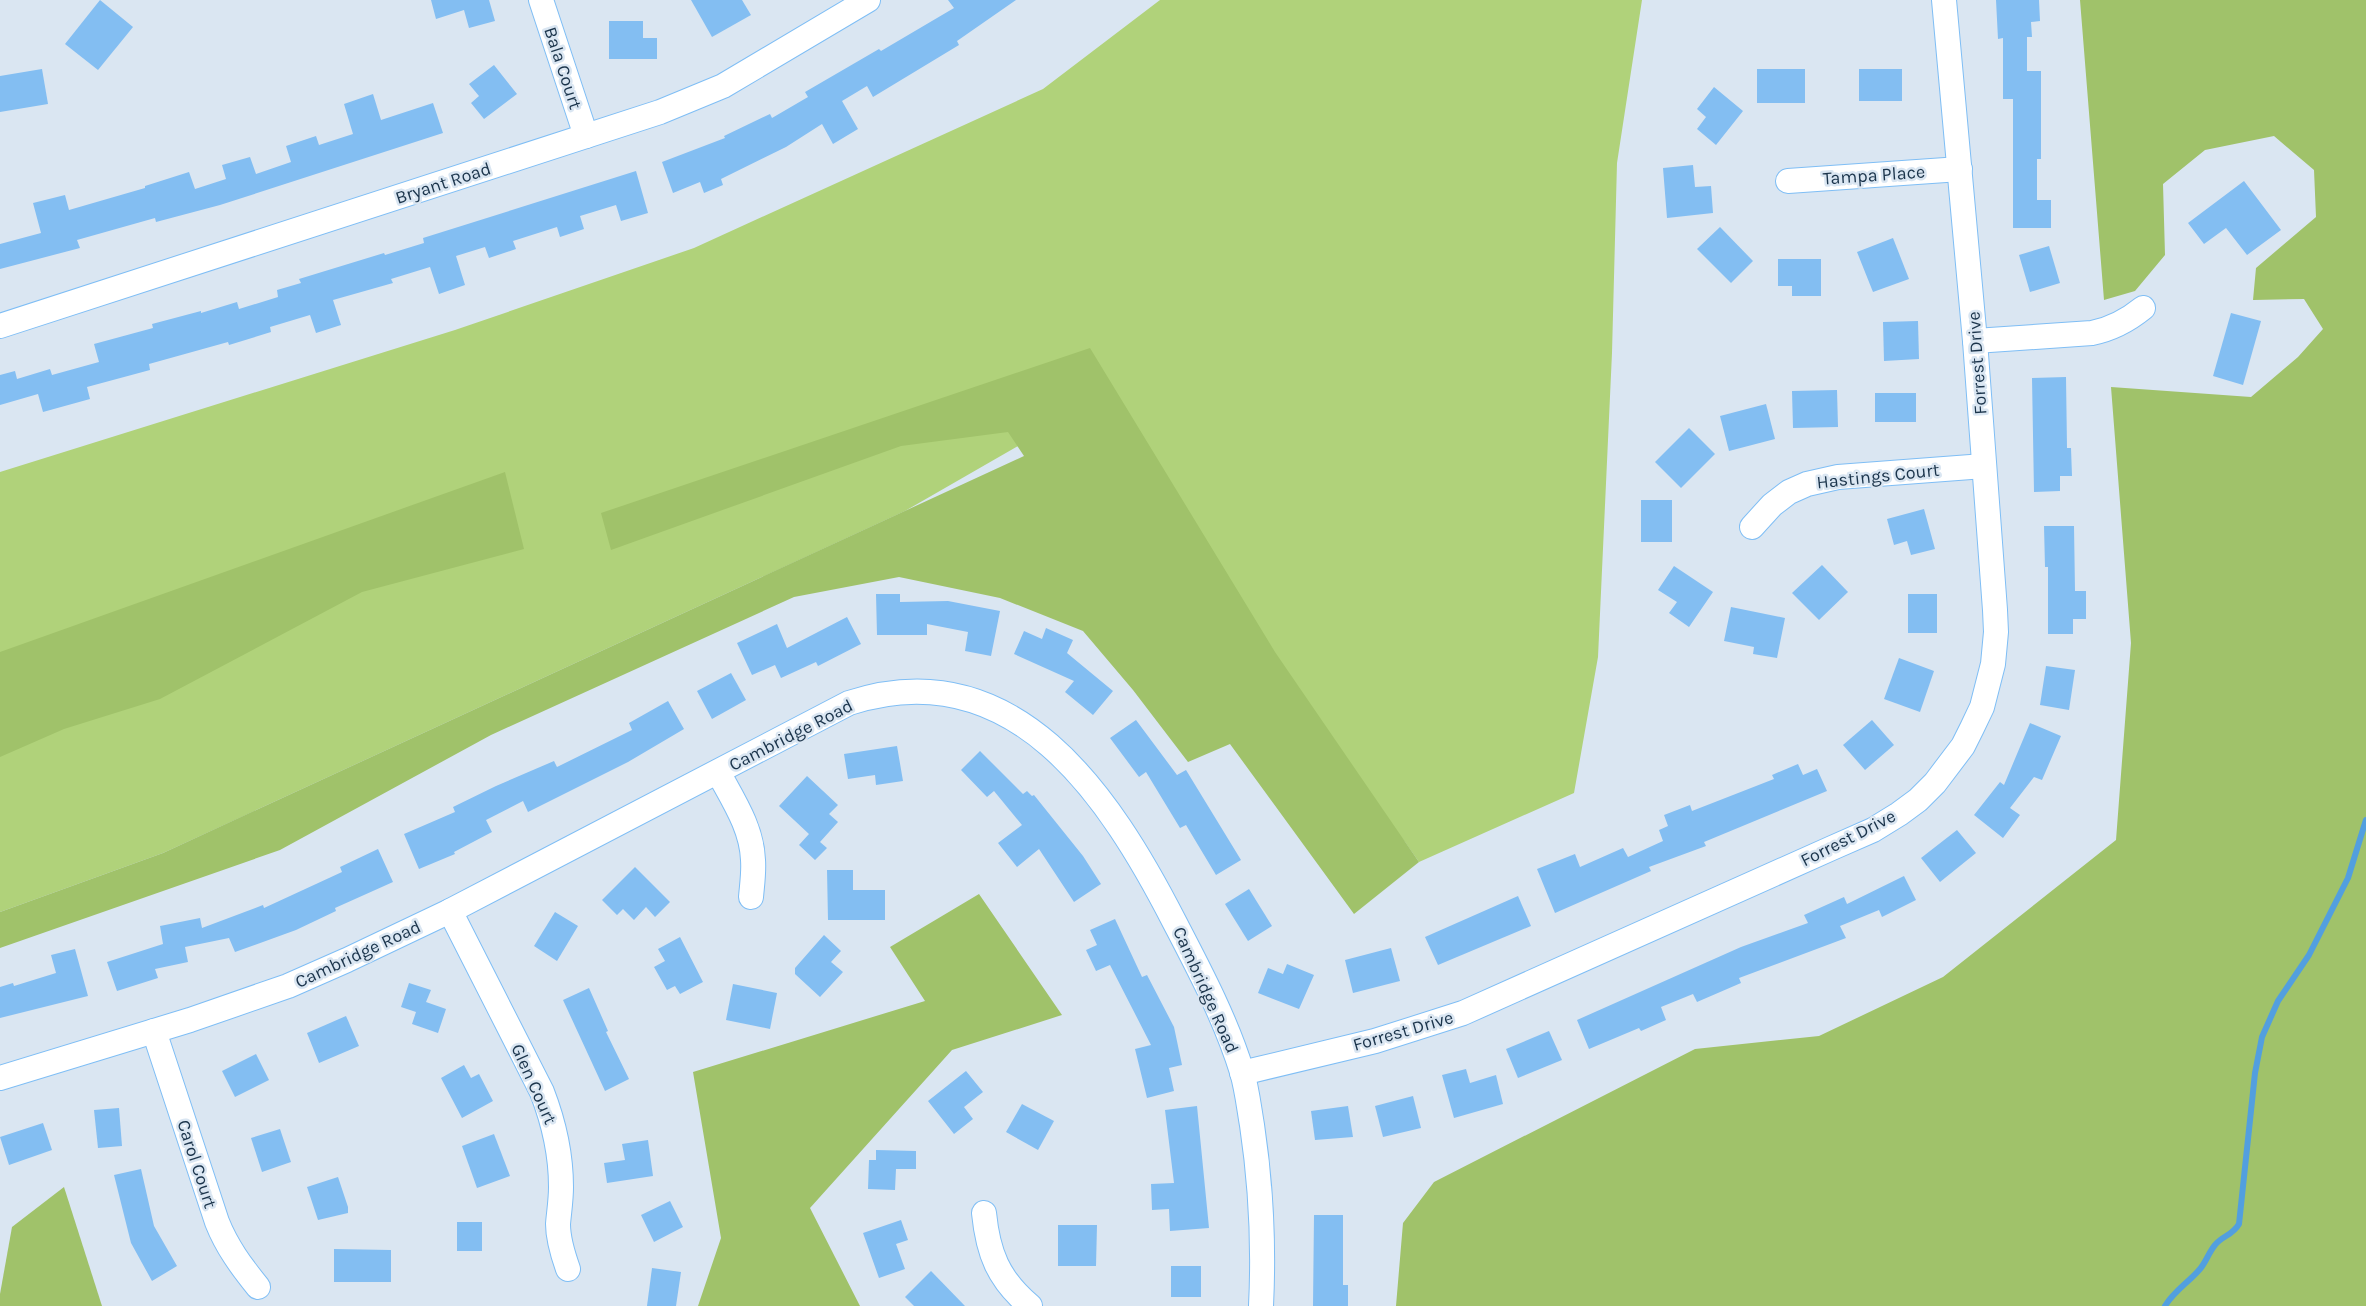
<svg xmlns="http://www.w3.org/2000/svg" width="2366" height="1306" viewBox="0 0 2366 1306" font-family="Karla,sans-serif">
<rect width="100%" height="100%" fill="#dae6f2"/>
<!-- green -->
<polygon fill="#b0d27a" points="1160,0 1642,0 1617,163 1612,353 1598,657 1574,793 1419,862 1405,842 1051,427 905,511 163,853 0,912 0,472 455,330 694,248 1043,89"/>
<!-- forest -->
<g fill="#a0c26a">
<polygon points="2080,0 2366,0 2366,1306 1396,1306 1403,1223 1434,1182 1695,1049 1819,1036 1943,977 2116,840 2131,643 2111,387 2251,397 2298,357 2323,329 2304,299 2253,300 2256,268 2316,217 2314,170 2274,136 2205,150 2163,184 2165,255 2135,291 2104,300"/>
<polygon points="1090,348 1275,652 1419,862 1354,914 1230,744 1188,762 1133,690 1083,631 1000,598 899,577 794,597 491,735 280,850 0,948 0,912 163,853 1024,456 1008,432 901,446 611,550 601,513"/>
<polygon points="505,472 524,549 362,592 160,699 64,729 0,757 0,652"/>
<polygon points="979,894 1062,1015 952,1050 810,1208 860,1306 698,1306 721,1238 693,1072 925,1001 890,947"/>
<polygon points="64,1187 102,1306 0,1306 0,1294 12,1227"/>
</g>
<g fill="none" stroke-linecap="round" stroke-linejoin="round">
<!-- stream -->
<path stroke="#529fdf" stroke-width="6" d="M2165,1306C2174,1291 2189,1282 2200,1269C2206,1262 2209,1252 2215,1245C2223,1235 2232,1236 2239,1224L2255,1073L2262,1037L2278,1001L2309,955L2348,878L2366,820"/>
</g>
<!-- building -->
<g fill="#83bef2">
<polygon points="100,0 133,27 98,70 65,44"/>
<polygon points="431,0 489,0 495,21 469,28 464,10 436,19"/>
<polygon points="691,0 742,0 751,15 712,37"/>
<polygon points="948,0 1016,0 957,41 959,45 873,97 867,86 842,101 858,129 833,144 822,124 786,147 721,179 723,185 704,193 700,182 673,193 662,162 725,138 724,136 770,114 772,118 808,97 805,92 879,49 881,51 954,8"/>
<polygon points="1996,0 2039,0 2040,21 2031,22 2032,37 2027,37 2027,71 2041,71 2041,159 2037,159 2037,200 2051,200 2051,228 2013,228 2013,99 2003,99 2003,38 1998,39"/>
<polygon points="609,21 643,21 643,38 657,38 657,59 609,59"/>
<polygon points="494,65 517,94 484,119 471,103 479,96 469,84"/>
<polygon points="42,69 48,104 0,112 0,76"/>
<rect x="1757" y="69" width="48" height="34"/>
<rect x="1859" y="69" width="43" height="32"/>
<polygon points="1714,87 1743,111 1716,145 1697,129 1706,117 1697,109"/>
<polygon points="373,94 381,120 433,103 443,133 220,205 156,222 155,218 77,240 80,248 0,269 0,244 41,233 33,203 65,195 69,210 145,188 145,186 189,172 195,189 226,179 222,165 250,157 256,174 291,162 286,146 316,136 319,145 353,134 344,104"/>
<polygon points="1693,165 1695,187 1711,186 1713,213 1667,218 1663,168"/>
<polygon points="636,171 648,213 621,221 616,205 580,216 584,229 560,237 557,227 513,241 516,249 489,258 485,247 456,256 465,285 439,294 430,267 391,279 393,283 333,300 341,325 316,333 310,315 270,327 271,332 229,345 228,342 149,364 150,370 87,387 90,399 43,412 38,394 0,405 0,375 15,371 17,379 50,369 52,375 99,362 94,344 153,328 152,324 201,311 201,313 237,302 239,309 278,297 277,290 301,283 299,279 384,253 385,255 424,243 423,238"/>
<polygon points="2244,181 2281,230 2247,255 2226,228 2204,244 2188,223"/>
<polygon points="1720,227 1753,261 1731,283 1697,249"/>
<polygon points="1893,238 1909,279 1873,292 1857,252"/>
<polygon points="2049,246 2060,283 2030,292 2019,255"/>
<polygon points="1778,259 1821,259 1821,296 1792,296 1792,286 1778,286"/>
<polygon points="2231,313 2261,321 2243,385 2213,376"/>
<polygon points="1918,321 1919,359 1884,361 1883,322"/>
<polygon points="2066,377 2067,448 2071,448 2072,476 2060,476 2060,491 2034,492 2032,378"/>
<polygon points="1837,390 1838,427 1793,428 1792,391"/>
<rect x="1875" y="393" width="41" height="29"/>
<polygon points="1766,404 1775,439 1729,451 1720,416"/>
<polygon points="1689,428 1715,454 1681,488 1655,462"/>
<rect x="1641" y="500" width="31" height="42"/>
<polygon points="1924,509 1935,549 1911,555 1907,541 1894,545 1887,519"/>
<polygon points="2044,526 2074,526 2075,591 2086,591 2086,619 2073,619 2073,634 2048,634 2048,567 2045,567"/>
<polygon points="1822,565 1848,592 1819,620 1792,593"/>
<polygon points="1674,566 1713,592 1689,627 1669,613 1677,602 1658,590"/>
<polygon points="876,594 900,594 900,602 948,601 1000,611 991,656 965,651 968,632 927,624 927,635 877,635"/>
<rect x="1908" y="594" width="29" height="39"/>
<polygon points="1731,607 1785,618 1777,658 1753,654 1754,647 1724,641"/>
<polygon points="847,617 861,644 818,666 816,662 781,678 775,665 752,675 737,643 777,624 787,648"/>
<polygon points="1046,628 1073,640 1067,653 1113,691 1093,715 1065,692 1074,681 1014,654 1024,631 1042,639"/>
<polygon points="1899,658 1934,671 1920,712 1884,699"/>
<polygon points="2046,666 2075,670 2069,710 2040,705"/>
<polygon points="731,673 746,700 712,719 697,691"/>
<polygon points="668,701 684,729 628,762 528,812 523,801 486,820 492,832 454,852 455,854 419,869 404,834 455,812 453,807 496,786 554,761 557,767 632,730 629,723"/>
<polygon points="1136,720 1177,775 1186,770 1241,860 1216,875 1186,825 1180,828 1146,772 1139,777 1110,738"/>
<polygon points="1872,720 1894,745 1865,770 1843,745"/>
<polygon points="2030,723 2061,736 2042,780 2034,777 2010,808 2020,815 2003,838 1974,815 2000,782 2004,785"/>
<polygon points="897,746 903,781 876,785 875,775 848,779 844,754"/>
<polygon points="980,751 1023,794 1027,791 1032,796 1034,795 1083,856 1101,884 1074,902 1039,849 1017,867 998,843 1022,825 994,791 987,797 961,770"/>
<polygon points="1798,764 1803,775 1817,769 1827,791 1704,842 1706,846 1649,867 1651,871 1555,913 1537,869 1575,854 1580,867 1623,848 1628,857 1663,841 1659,830 1668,826 1664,815 1690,805 1692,811 1774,779 1772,775"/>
<polygon points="807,776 838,805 829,814 838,822 820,842 827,848 815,860 799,845 809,834 779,806"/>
<polygon points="1957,830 1976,853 1940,882 1921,858"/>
<polygon points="378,849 393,882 335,908 336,911 296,930 235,952 229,938 185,947 188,962 155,969 158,978 117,991 107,962 163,944 160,926 200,918 202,928 263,905 264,908 342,872 340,867"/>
<polygon points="635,867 670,902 655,917 646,907 634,920 623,909 617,915 602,900"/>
<polygon points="827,870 853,870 853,890 885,890 885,920 828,920"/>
<polygon points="1904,876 1916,900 1882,917 1879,910 1840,926 1846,938 1739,978 1741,983 1697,1002 1693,994 1661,1007 1666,1020 1641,1031 1639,1028 1589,1049 1577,1020 1741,947 1808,923 1804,915 1844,897 1847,904"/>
<polygon points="1249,889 1272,926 1248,941 1225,904"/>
<polygon points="1518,896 1531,926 1438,965 1425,937"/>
<polygon points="555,912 578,926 557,961 534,946"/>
<polygon points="1115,919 1142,977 1147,975 1174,1027 1182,1065 1169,1068 1174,1091 1147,1098 1135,1049 1151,1045 1110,965 1096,971 1086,950 1097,945 1090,930"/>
<polygon points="824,935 841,951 831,962 843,972 820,997 795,974 795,968"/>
<polygon points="680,937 703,982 680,994 675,986 667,990 654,967 665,961 658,949"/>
<polygon points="1391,948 1400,981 1353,993 1345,960"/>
<polygon points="75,949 88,996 0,1018 0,987 13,983 14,986 56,973 51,955"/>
<polygon points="1287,964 1314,975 1299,1009 1258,993 1268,968 1283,974"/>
<polygon points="409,983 431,990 426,1002 446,1009 438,1033 412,1024 416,1012 401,1007"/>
<polygon points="733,984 777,993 770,1029 726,1020"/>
<polygon points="589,988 608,1031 606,1032 629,1079 605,1091 563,1000"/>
<polygon points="346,1016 359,1046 319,1063 307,1033"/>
<polygon points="1549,1031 1562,1060 1518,1078 1506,1049"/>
<polygon points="256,1054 269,1080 235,1097 222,1071"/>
<polygon points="464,1065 471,1078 479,1074 493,1101 462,1118 441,1078"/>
<polygon points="1466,1069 1470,1083 1496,1075 1503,1104 1454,1118 1442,1075"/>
<polygon points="966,1071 983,1092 964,1107 973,1119 954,1134 928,1101"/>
<polygon points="1413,1096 1421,1128 1383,1137 1375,1106"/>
<polygon points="1022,1104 1054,1121 1038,1150 1006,1132"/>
<polygon points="1197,1106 1209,1228 1170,1231 1169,1209 1152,1210 1151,1184 1174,1183 1165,1110"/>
<polygon points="1348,1106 1353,1137 1315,1140 1311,1111"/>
<polygon points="119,1108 122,1146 98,1148 94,1110"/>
<polygon points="43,1123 52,1150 9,1165 0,1137"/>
<polygon points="280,1129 291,1162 262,1172 251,1138"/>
<polygon points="494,1134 510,1176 477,1188 462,1146"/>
<polygon points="648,1140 653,1176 607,1183 604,1163 625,1160 622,1144"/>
<polygon points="876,1150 916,1151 916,1169 896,1169 895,1190 868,1189 869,1160 876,1160"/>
<polygon points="141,1169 154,1226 177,1266 152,1281 131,1243 114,1175"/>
<polygon points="338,1177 348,1207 348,1213 318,1220 307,1187"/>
<polygon points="670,1201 683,1227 654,1242 641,1215"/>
<polygon points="1314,1215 1343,1215 1343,1285 1348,1285 1348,1306 1313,1306"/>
<polygon points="901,1220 908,1240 896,1244 905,1269 879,1278 863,1233"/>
<rect x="457" y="1222" width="25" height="29"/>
<polygon points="1058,1225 1097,1225 1096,1266 1058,1266"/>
<polygon points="334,1249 391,1250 391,1282 334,1282"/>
<rect x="1171" y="1266" width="30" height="31"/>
<polygon points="652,1268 681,1272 676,1306 647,1306"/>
<polygon points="931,1271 965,1306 914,1306 905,1297"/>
</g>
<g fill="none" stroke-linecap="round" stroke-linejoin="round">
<!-- minor casing -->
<g stroke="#7fbef5" stroke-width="26">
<g id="minor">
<polyline points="541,0 586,136"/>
<polyline points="1788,181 1960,169"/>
<polyline points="0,326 660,112 723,86 868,0"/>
<path d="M1975,341L2092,333C2112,329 2127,321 2143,308"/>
<polyline points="1752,527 1772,505 1789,492 1807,484 1838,477 1984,466"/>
<path d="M718,772C733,800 752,828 753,860C754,872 752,885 751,897"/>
<path d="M450,911L542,1092C554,1123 561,1154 561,1187C561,1200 559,1212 558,1224C558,1240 563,1255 568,1269"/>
<path d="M154,1031L217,1222C227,1247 241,1266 258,1287"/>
<polyline points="1242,1073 1375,1041 1463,1013 1832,848 1873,830 1899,814 1918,800 1935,783 1963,746 1972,728 1982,707 1993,664 1996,632 1995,610 1975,341 1944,0"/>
<path d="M0,1078L190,1020L288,986L347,960L450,911L849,703C1014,649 1110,796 1175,923C1200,971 1226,1020 1242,1072C1247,1089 1249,1108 1252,1125C1261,1185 1264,1245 1261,1306"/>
<path d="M984,1213C988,1253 998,1279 1030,1306"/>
</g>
</g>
<!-- minor -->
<use href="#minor" stroke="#fff" stroke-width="24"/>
</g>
<g text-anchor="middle" stroke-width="5" stroke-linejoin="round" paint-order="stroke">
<!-- street labels -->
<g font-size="18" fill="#1b344b" stroke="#dae6f2">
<text transform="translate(563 68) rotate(72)" y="6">Bala Court</text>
<text transform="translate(1874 175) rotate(-4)" y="6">Tampa Place</text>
<text transform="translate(443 183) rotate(-18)" y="6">Bryant Road</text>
<text transform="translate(1977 363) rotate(-94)" y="6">Forrest Drive</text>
<text transform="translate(1878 476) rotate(-6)" y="6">Hastings Court</text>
<text transform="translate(791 735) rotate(-27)" y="6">Cambridge Road</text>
<text transform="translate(1848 838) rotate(-27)" y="6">Forrest Drive</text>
<text transform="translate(358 954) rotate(-25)" y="6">Cambridge Road</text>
<text transform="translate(1206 990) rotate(66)" y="6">Cambridge Road</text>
<text transform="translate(1403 1031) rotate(-16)" y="6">Forrest Drive</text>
<text transform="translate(534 1084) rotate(66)" y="6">Glen Court</text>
<text transform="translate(197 1164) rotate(72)" y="6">Carol Court</text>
</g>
</g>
</svg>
